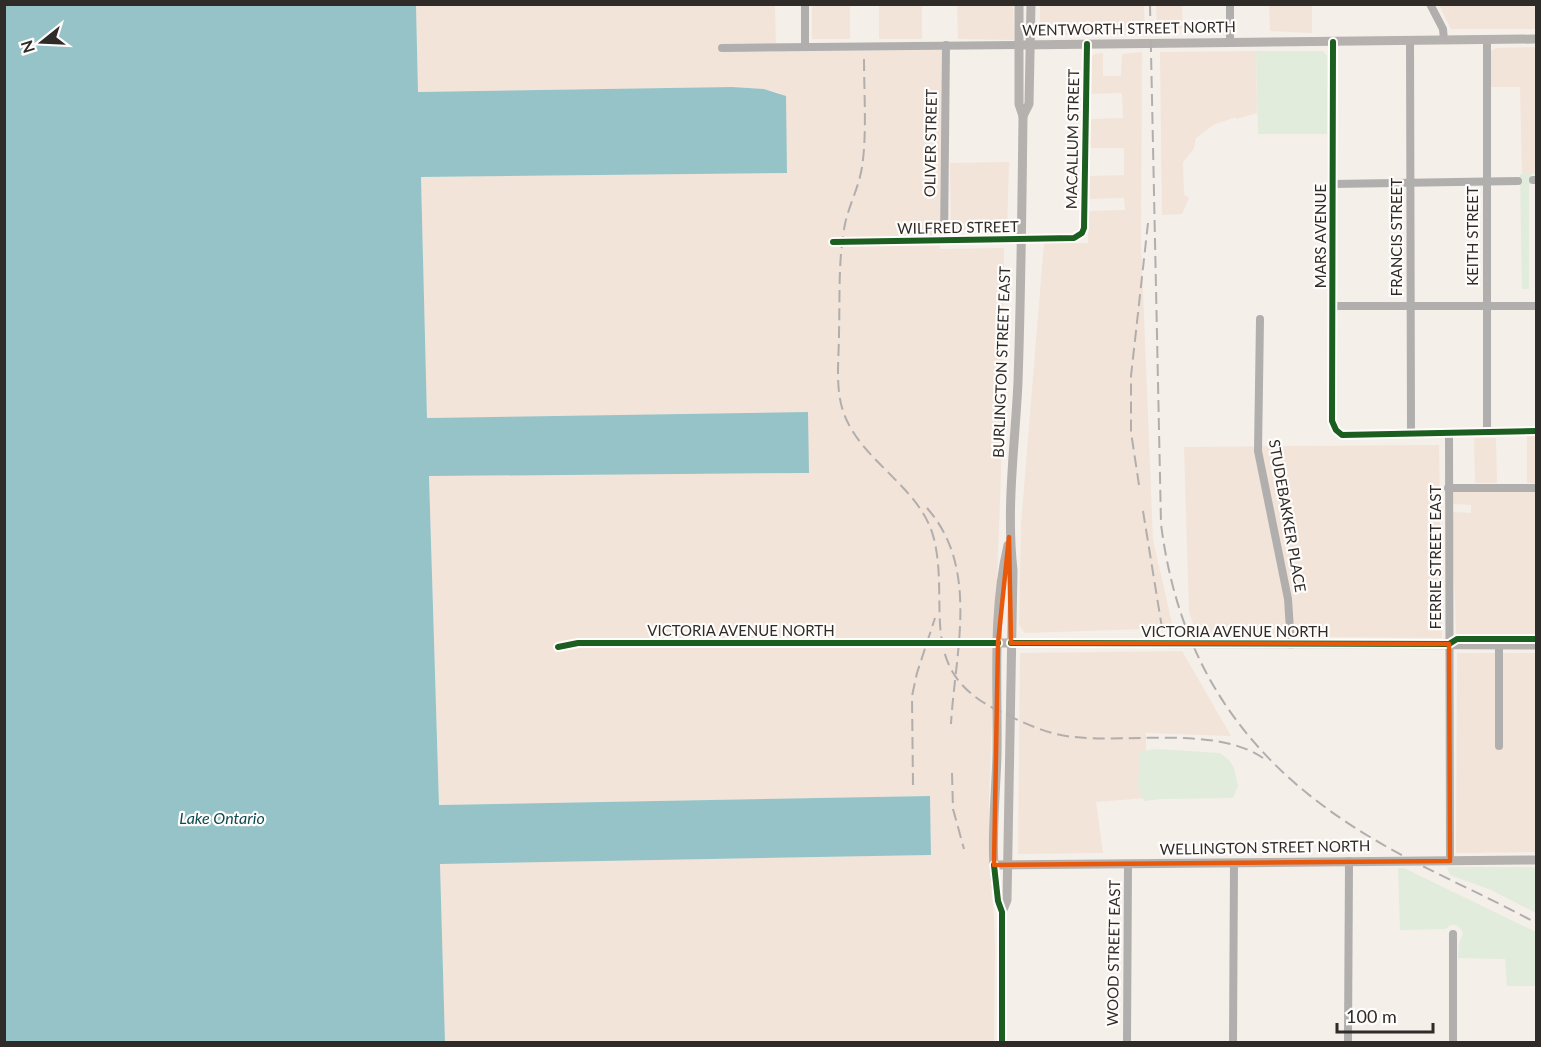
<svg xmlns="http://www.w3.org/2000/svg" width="1541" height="1047" viewBox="0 0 1541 1047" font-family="Lato,sans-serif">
<rect width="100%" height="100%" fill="#f5efea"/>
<!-- industrial -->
<g fill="#f2e4d9">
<polygon points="416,5 775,5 776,51 942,50 940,249 1004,248 1001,474 989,796 990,873 994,917 995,948 994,1042 445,1042 440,864 931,855 930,796 439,805 429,475 808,473 808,413 427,418 421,177 787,173 780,93 764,89 732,87 418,92"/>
<rect x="812" y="5" width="38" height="34"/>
<rect x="879" y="5" width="43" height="34"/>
<polygon points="957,5 1013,5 1014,40 958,39"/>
<polygon points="1040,5 1144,5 1145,35 1040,35"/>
<polygon points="1156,5 1182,5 1183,29 1157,31"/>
<polygon points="1269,5 1312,5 1312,33 1270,31"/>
<polygon points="1439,5 1536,5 1536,29 1451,29"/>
<polygon points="1536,47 1536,174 1522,174 1520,87 1491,87 1491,51 1496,48"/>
<polygon points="1256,51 1257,113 1236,119 1236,117 1213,125 1196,138 1194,148 1183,162 1184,195 1189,198 1182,214 1162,215 1160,52"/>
<polygon points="1142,52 1141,242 1153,540 1173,628 1025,633 1019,625 1021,524 1044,243 1088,243 1089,211 1125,210 1124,198 1089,199 1090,176 1124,175 1124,148 1090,148 1091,119 1123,118 1122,93 1091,94 1092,57 1094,54 1103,53 1103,76 1121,76 1122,54"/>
<polygon points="1009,162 1007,230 951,231 950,163"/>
<rect x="1527" y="436" width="9" height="47"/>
<polygon points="1474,438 1496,438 1497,483 1475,483"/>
<polygon points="1439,445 1442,638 1204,636 1196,632 1189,612 1184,447"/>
<polygon points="1452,492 1536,492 1536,634 1456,635 1452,512 1471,513 1471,505 1452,504"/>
<polygon points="1182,651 1231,736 1146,733 1146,798 1096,802 1103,853 1018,854 1020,653"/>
<polygon points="1457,653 1536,653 1536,852 1456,853"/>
</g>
<!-- green -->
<g fill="#e2ecdc">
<polygon points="1256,51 1323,51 1327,56 1327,134 1258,134"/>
<polygon points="1520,174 1531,174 1531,184 1529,185 1529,289 1522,289"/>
<polygon points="1157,749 1220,753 1229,760 1234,768 1238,786 1233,798 1161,799 1144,801 1138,786 1140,751"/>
<polygon points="1447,867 1536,867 1536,913 1491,890 1450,875"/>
<polygon points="1398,868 1404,868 1536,932 1536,986 1507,986 1505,959 1458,958 1459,943 1463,934 1461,929 1456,925 1450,925 1446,929 1400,930"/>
</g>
<!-- water -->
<polygon fill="#96c3c8" points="5,4 416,5 418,92 732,87 764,89 786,96 787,173 421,177 427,418 808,412 809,473 429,476 439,805 930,796 931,855 440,864 445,1042 5,1042"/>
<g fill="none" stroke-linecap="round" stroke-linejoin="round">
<!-- minor -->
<g stroke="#b1aeae" stroke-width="8">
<polyline points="1230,4 1230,43"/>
<polyline points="1430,4 1443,29 1444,40"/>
<polyline points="1410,40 1411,434"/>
<polyline points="1333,42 1332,421 1336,430 1342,435 1536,431"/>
<polyline points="805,47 805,4"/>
<polyline points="722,48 1019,45"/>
<polyline points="1533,180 1536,180"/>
<polyline points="1333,184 1518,181"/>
<polyline points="944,240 946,45"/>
<polyline points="833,242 1074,238 1082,233 1084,228 1087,44"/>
<polyline points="1333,306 1536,306"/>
<polyline points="1260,319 1258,451 1288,599 1291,645"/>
<polyline points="1487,432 1487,39"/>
<polyline points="1449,433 1450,861"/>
<polyline points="1448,488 1536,488"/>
<polyline points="558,647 578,643 998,643"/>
<polyline points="1499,746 1499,646"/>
<polyline points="1127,1042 1128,864"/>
<polyline points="1233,1042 1234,863"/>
<polyline points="1348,1042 1349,861"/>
<polyline points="1453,1042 1453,934"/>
</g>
<!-- major -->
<g stroke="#b5b1ae" stroke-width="9">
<polyline points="1019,45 1536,39"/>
<polyline points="1023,116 1029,104 1031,4"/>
<polyline points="998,643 1536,645"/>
<polyline points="994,865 1536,860"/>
<path d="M1002,912C987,872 996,798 997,754C998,684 992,612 1008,545"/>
<path d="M1002,1042V912L1007,900L1013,570C1006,508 1015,445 1018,382C1021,294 1022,205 1023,116L1019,104V4"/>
</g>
<!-- rail -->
<g stroke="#b1aead" stroke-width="2" stroke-dasharray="12 6" stroke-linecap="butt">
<path d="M1150,4L1161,524C1179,666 1248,764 1370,837C1424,870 1482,893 1536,923"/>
<path d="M864,59C864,92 867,135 862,167C859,187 849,205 845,224C838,259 840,297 839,333C839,358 835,387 843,411C860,462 921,486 934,539C950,605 916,669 995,709C1019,721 1048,735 1074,737C1130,743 1216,726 1263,758"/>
<polyline points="1139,485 1131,432 1131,376 1148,223"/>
<path d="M927,508C980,568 955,652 951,724"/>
<polyline points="1143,511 1162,628"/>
<polyline points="952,773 953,809 964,849"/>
<polyline points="913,785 912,696 917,673 935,618"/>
</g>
<!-- cycleway casing -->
<g stroke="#fffdfb" stroke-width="10">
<g id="cycleway">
<polyline points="1333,42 1332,421 1336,430 1342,435 1536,431"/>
<polyline points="833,242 1074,238 1082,233 1084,228 1087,44"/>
<polyline points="1011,643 1449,644 1457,639 1536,639"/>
<polyline points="558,647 578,643 998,643"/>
<polyline points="994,865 998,901 1002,912 1002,1042"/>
</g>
</g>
<!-- cycleway -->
<use href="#cycleway" stroke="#1b5e20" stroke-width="6"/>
</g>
<!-- marked area -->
<path fill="none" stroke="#e8590c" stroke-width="4.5" stroke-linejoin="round" d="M1009,537L1011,643L1449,644L1450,861L994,865L998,643Z"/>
<g text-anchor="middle" stroke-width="4.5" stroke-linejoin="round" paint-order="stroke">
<!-- street labels -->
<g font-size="15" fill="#2f2b29" stroke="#fffdfb">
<text transform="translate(1129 29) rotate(-1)" y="5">WENTWORTH STREET NORTH</text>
<text transform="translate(1073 139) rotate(-89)" y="5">MACALLUM STREET</text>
<text transform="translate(931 143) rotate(-89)" y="5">OLIVER STREET</text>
<text transform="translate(958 228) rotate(-1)" y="5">WILFRED STREET</text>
<text transform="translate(1321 236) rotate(-90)" y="5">MARS AVENUE</text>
<text transform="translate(1473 236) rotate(-90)" y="5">KEITH STREET</text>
<text transform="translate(1397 237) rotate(-90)" y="5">FRANCIS STREET</text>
<text transform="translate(1002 362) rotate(-88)" y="5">BURLINGTON STREET EAST</text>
<text transform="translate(1287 516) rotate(80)" y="5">STUDEBAKKER PLACE</text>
<text transform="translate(1436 557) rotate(-90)" y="5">FERRIE STREET EAST</text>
<text x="741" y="636">VICTORIA AVENUE NORTH</text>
<text x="1235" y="637">VICTORIA AVENUE NORTH</text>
<text transform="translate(1265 848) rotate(-1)" y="5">WELLINGTON STREET NORTH</text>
<text transform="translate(1114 953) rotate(-89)" y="5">WOOD STREET EAST</text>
</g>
<!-- water labels -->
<g font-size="16" font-style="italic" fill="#0d4a51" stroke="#fffdfb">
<text x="222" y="824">Lake Ontario</text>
</g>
</g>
<!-- border -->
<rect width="1541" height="1047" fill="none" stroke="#2f2b29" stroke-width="12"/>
<!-- north arrow -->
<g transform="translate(42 42) rotate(252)" stroke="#fffdfb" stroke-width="4.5" paint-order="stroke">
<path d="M0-4.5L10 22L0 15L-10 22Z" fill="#2f2b29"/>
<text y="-9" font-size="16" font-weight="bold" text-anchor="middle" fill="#2f2b29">N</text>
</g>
<!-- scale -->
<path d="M1337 1023v9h96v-9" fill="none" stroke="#2f2b29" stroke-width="3"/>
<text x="1346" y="1023" font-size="18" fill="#2f2b29" stroke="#fffdfb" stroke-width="4.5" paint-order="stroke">100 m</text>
</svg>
